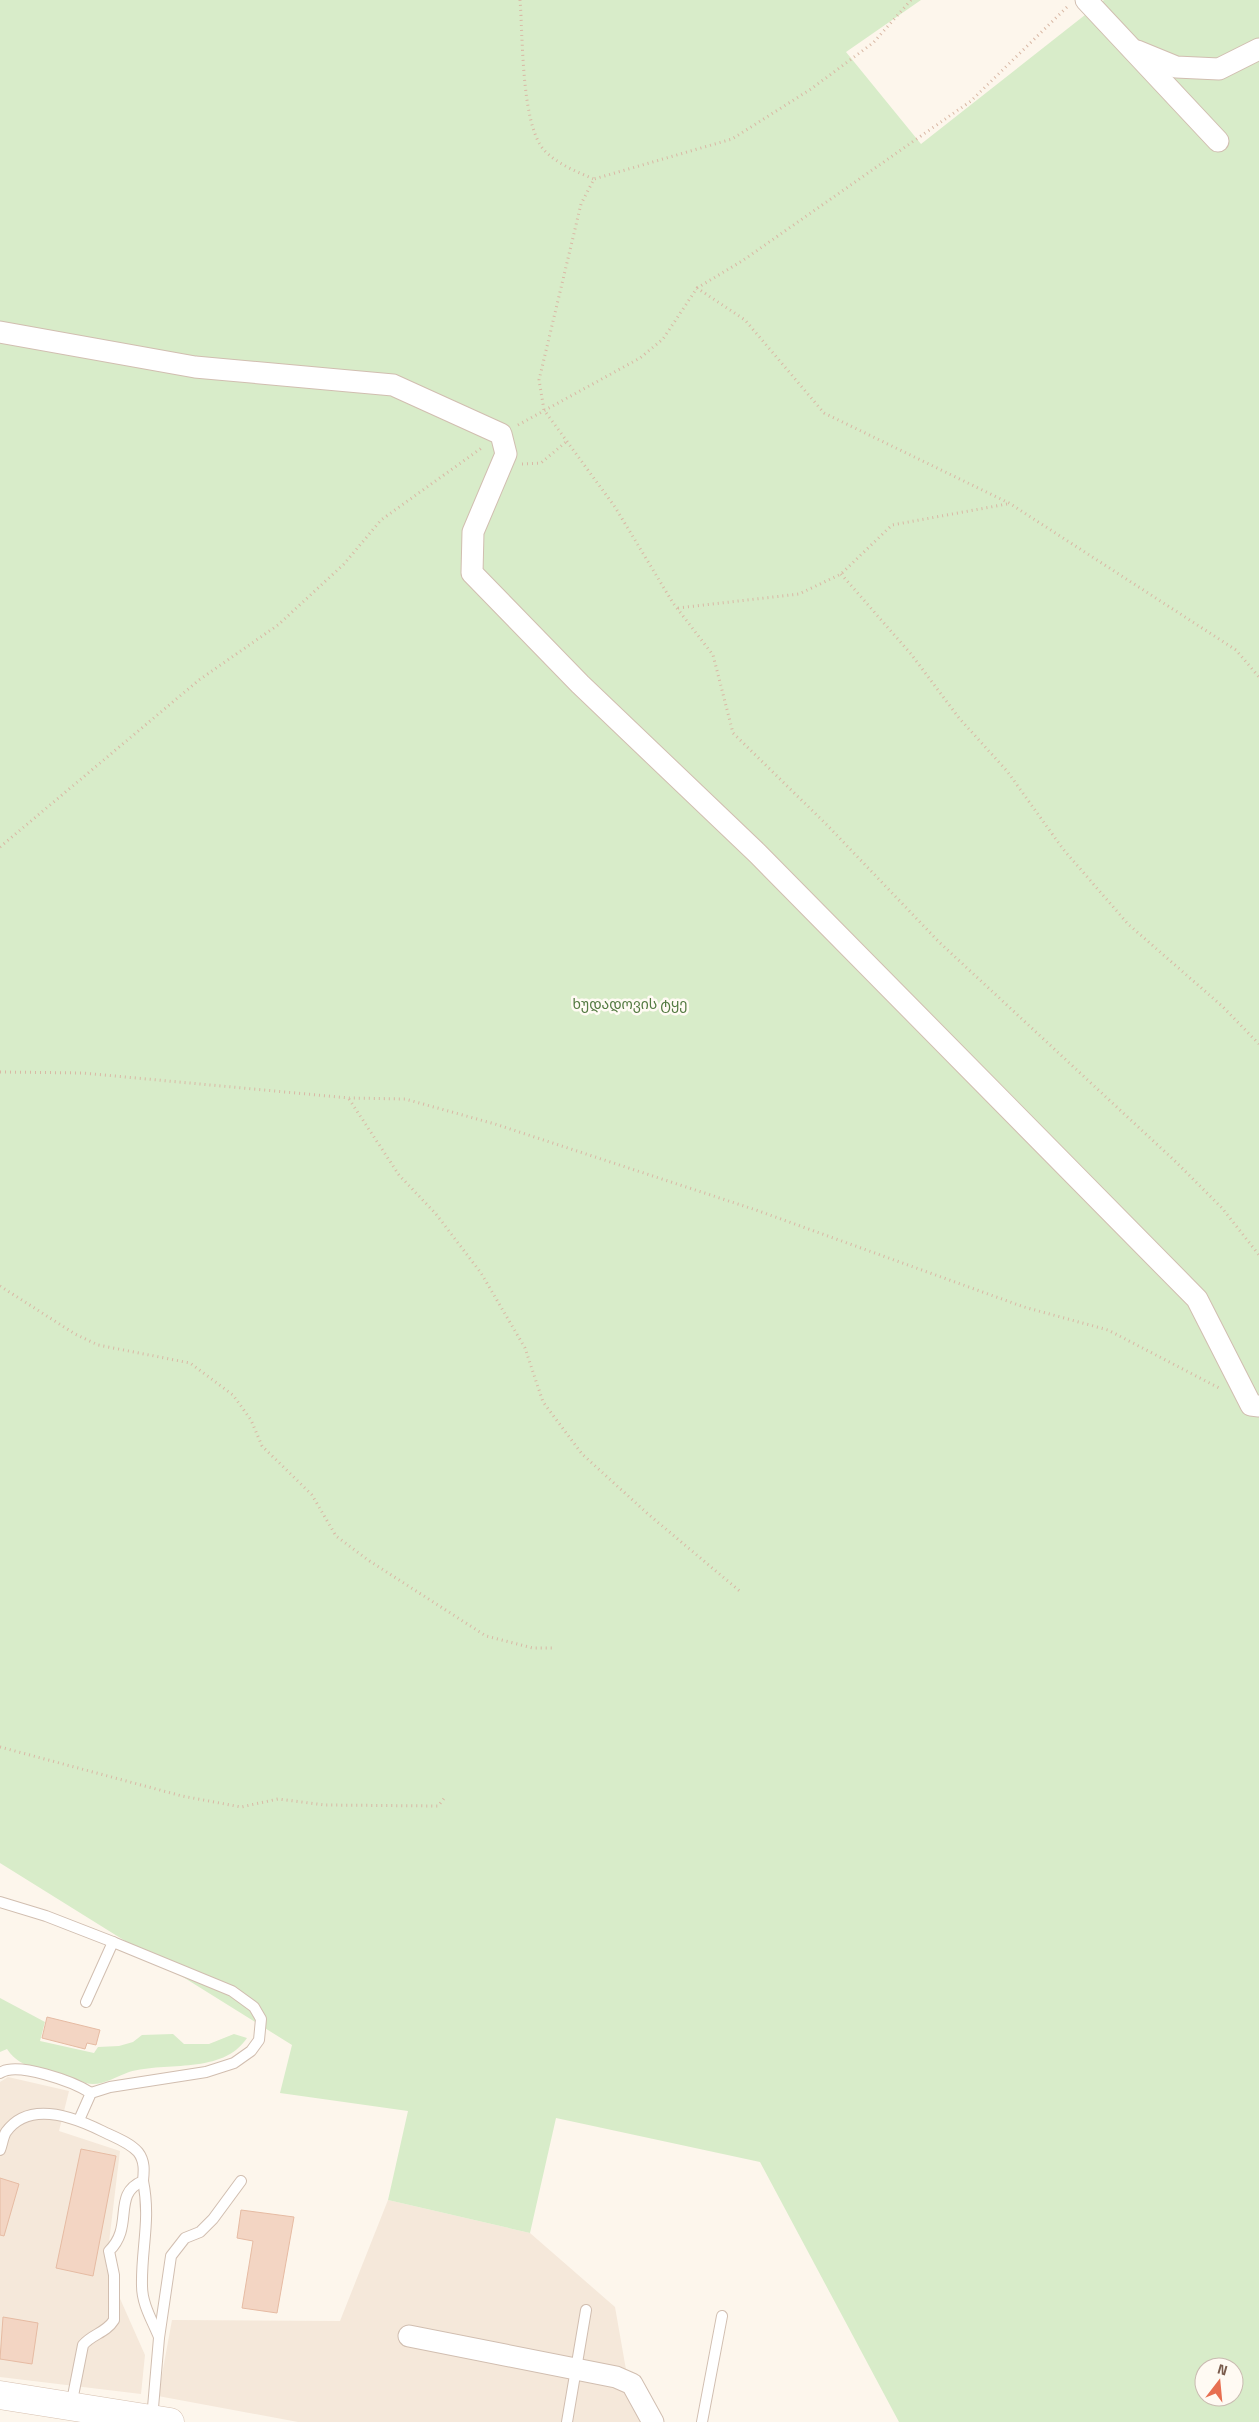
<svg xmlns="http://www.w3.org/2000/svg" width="1259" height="2422" viewBox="0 0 1259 2422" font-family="'Titillium Web','Noto Sans Georgian',sans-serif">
<rect width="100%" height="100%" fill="#fdf6ec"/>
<!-- residential -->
<g fill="#f5e8da">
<polygon points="8,2077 69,2091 59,2131 120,2151 106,2267 145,2355 141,2394 0,2377 0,2082"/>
<polygon points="388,2200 530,2233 615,2307 631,2398 641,2422 298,2422 158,2396 172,2320 340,2321"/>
</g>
<!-- green -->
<g fill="#d8ecc9" fill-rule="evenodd">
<path d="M0,0H921L846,52L921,144L1104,0H1259V2422H899L760,2162L556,2118L530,2233L388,2200L408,2111L280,2093L292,2045L0,1863ZM1204,2367H1234V2397H1204Z"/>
<path d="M0,1998L45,2022L40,2041L94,2053L98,2047L119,2046L133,2042L142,2035L173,2034L184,2044H209L234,2034L247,2038C222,2075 167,2061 129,2072C118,2076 105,2084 93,2084C83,2084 76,2078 67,2076C45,2070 21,2070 7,2049L0,2052Z"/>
</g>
<!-- building -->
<g fill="#f3d5c3" stroke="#e6bba3">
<polygon points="47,2017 100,2030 96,2045 87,2043 85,2049 42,2038"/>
<polygon points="81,2149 116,2156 93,2276 56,2268"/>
<polygon points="0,2178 19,2184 4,2236 0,2235"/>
<polygon points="241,2210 294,2217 277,2313 242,2308 253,2241 237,2238"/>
<polygon points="3,2317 38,2323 32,2364 0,2359"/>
</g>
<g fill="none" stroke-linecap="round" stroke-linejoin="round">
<!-- lane casing -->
<g stroke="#d1beb0" stroke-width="12">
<g id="lane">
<polyline points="0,1902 46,1916 113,1942"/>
<path d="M0,2073C17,2061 74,2082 91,2093"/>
<polyline points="79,2120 91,2093 110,2087 206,2072 234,2063 251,2051 259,2040 261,2019 254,2007 232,1991 113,1942 86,2002"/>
<path d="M0,2150C2,2145 3,2137 6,2132C29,2100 74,2117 102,2131C114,2137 129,2142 138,2152C145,2161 144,2171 143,2181C111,2194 135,2226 109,2251L114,2275V2320C106,2333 92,2334 83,2345L71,2406"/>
<path d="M143,2181C151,2220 141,2249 142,2286C142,2304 152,2320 159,2337"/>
<polyline points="152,2419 159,2338 171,2256 185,2238 200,2232 213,2219 241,2181"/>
<polyline points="567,2422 586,2310"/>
<polyline points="702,2422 722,2316"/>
</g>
</g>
<!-- street casing -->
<g stroke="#d1beb0" stroke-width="23">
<g id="street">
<polyline points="1086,0 1218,141"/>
<polyline points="1137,51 1176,67 1219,69 1259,49"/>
<polyline points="0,332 195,367 393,385 501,434 506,454 473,532 472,573 580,684 758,854 1197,1299 1251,1405 1259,1406"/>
<polyline points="409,2336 616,2377 632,2384 653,2422"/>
</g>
</g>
<!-- secondary casing -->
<g stroke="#d6c0b0" stroke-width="29">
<polyline id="secondary" points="0,2395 170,2422"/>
</g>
<!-- path -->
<g stroke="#d9b8a5" stroke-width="3" stroke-dasharray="1 4" stroke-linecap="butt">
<path d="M520,0C523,36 521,124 544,150C557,164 577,172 594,179"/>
<polyline points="911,0 873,43 811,89 732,139 594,179 581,204 539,380 544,410 615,507 673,603 713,655 733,733 828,826 939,942 1176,1162 1222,1208 1259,1255"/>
<polyline points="697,288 742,261 971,101 1068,6"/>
<polyline points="518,425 640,358 663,339 697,288 745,320 824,413 1009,503 1236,650 1259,677"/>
<polyline points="522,464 541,463 567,441"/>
<polyline points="841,574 911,654 959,718 1007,771 1063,849 1128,924 1222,1006 1259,1044"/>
<polyline points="678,608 799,594 841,574 892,525 1007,504"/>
<polyline points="0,847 199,680 278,625 344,564 381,520 483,447"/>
<polyline points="0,1072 83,1073 349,1098 405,1099 495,1124 756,1210 1024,1307 1108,1330 1221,1389"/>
<polyline points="349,1099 399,1175 436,1214 481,1273 525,1348 543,1402 582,1454 648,1514 742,1593"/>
<polyline points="0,1286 75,1334 98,1345 190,1363 233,1395 251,1420 262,1446 312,1495 336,1536 368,1560 486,1636 533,1648 553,1648"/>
<polyline points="0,1747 182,1796 241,1807 278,1799 325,1805 438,1806 446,1796"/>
</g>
<!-- lane -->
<use href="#lane" stroke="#fff" stroke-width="10"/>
<!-- street -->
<use href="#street" stroke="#fff" stroke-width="21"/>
<!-- secondary -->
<use href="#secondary" stroke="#fff" stroke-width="28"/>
</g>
<g text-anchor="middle" stroke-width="5" stroke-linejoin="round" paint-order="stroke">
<!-- park labels -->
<g font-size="14" fill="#537a41" stroke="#fffaf3">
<text x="630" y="1009">ხუდადოვის ტყე</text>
</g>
</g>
<!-- north arrow -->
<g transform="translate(1219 2382) rotate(16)"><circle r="24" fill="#fffaf3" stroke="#cabbb1"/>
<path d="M0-4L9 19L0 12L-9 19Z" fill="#e76f51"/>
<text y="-8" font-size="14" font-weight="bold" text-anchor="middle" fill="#7a5c4d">N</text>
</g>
</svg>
